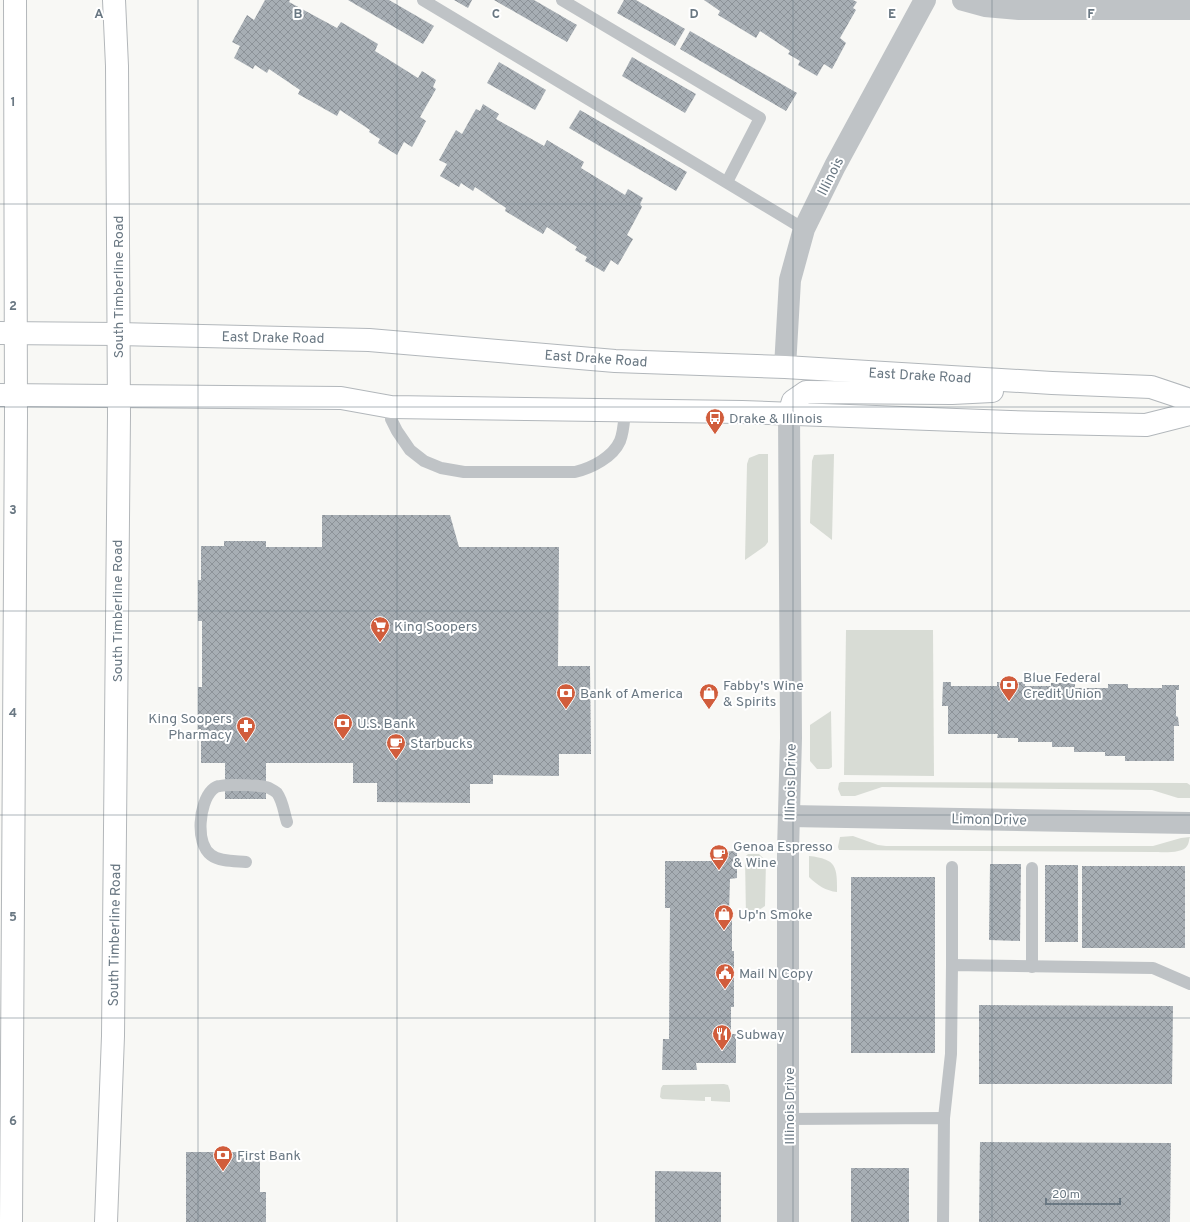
<svg xmlns="http://www.w3.org/2000/svg" width="1190" height="1222" viewBox="0 0 1190 1222" font-family="Overpass,sans-serif">
<defs>
<pattern id="building-cross-hatch" width="8" height="8" patternUnits="userSpaceOnUse"><rect width="8" height="8" fill="#a7aeb4"/><path d="M0 0l8 8M0 8l8-8" fill="none" stroke="#8c9298"/></pattern>
</defs>
<rect width="100%" height="100%" fill="#f8f8f5"/>
<!-- grass -->
<g fill="#d8dcd5">
<polygon points="759,454 768,454 768,542 765,546 745,560 747,464 749,458"/>
<polygon points="834,454 832,540 810,523 812,461 814,455"/>
<polygon points="846,630 933,630 934,776 844,775"/>
<polygon points="831,711 832,767 829,769 817,769 810,761 810,725"/>
<polygon points="841,782 1187,783 1190,785 1190,798 1178,798 1152,790 882,787 855,796 841,796 838,789 839,783"/>
<path d="M853,836L878,845L886,846H1153L1181,838L1190,837C1189,839 1189,844 1187,846C1183,854 1161,852 1153,852L839,850L838,847L840,837Z"/>
<polygon points="748,854 759,854 766,861 765,906 746,918 745,857"/>
<path d="M809,856C837,859 837,867 837,892C826,891 817,885 809,877Z"/>
<polygon points="724,1084 728,1085 730,1091 730,1102 711,1101 711,1097 705,1097 705,1101 662,1099 660,1097 661,1088 663,1085"/>
</g>
<!-- building -->
<g fill="url(#building-cross-hatch)">
<polygon points="265,0 290,0 289,2 337,28 341,22 378,44 375,51 418,78 422,71 436,80 433,87 436,89 420,117 426,121 412,147 404,142 397,155 378,143 380,139 369,132 370,130 340,110 337,116 298,94 300,90 269,69 267,73 255,65 253,69 234,58 240,46 232,42 247,15 254,20"/>
<polygon points="348,0 389,0 434,26 423,44"/>
<polygon points="454,0 472,0 468,8"/>
<polygon points="494,0 534,0 577,25 567,42"/>
<polygon points="624,0 636,0 685,29 675,46 617,13"/>
<polygon points="704,0 853,0 857,2 853,8 856,10 840,38 846,43 832,69 824,64 817,76 798,65 800,61 788,54 790,51 760,31 756,38 718,15 720,11"/>
<polygon points="690,31 797,93 786,111 680,49"/>
<polygon points="632,57 696,94 685,113 622,76"/>
<polygon points="499,62 546,90 535,110 487,83"/>
<polygon points="483,104 499,114 496,119 544,146 547,140 584,162 581,168 625,195 628,189 643,198 640,204 642,207 627,235 633,239 618,265 611,260 604,272 585,261 587,257 575,250 577,247 547,227 543,234 505,211 506,208 475,187 473,191 461,183 459,187 440,176 447,164 439,160 456,130 462,134 476,109 480,111"/>
<polygon points="580,110 687,172 676,191 569,128"/>
<polygon points="322,515 450,515 459,547 559,547 558,666 590,666 591,754 559,754 559,776 493,775 493,784 470,784 470,803 377,802 377,783 353,783 353,763 266,763 266,799 225,799 225,763 201,763 201,729 198,729 198,687 202,687 202,621 198,621 198,580 201,580 201,546 224,546 224,541 266,541 266,547 322,547"/>
<polygon points="943,682 951,682 951,686 997,686 997,682 1025,682 1025,686 1051,686 1051,683 1075,683 1075,688 1108,688 1108,684 1128,684 1128,688 1162,688 1162,685 1179,685 1179,690 1176,690 1176,716 1178,717 1179,726 1174,726 1174,761 1125,761 1125,756 1105,756 1105,752 1074,752 1074,747 1052,747 1052,742 1018,742 1018,738 997,738 998,734 948,734 948,706 942,706"/>
<polygon points="737,851 737,878 730,879 729,913 732,912 732,951 734,951 734,1007 731,1007 731,1034 736,1034 736,1063 696,1063 697,1070 662,1070 663,1039 669,1039 670,908 665,908 665,861 713,861 713,852"/>
<polygon points="990,864 1021,864 1020,941 989,940"/>
<rect x="1045" y="865" width="33" height="77"/>
<rect x="1082" y="866" width="103" height="82"/>
<rect x="851" y="877" width="84" height="176"/>
<polygon points="979,1005 1173,1006 1172,1084 979,1084"/>
<polygon points="980,1142 1171,1143 1170,1222 979,1222"/>
<polygon points="186,1152 260,1152 260,1192 266,1192 266,1222 186,1222"/>
<rect x="851" y="1168" width="58" height="54"/>
<polygon points="655,1171 721,1172 721,1222 655,1222"/>
</g>
<g fill="none" stroke-linecap="round" stroke-linejoin="round">
<!-- secondary casing -->
<g stroke="#b2b7bb" stroke-width="24">
<g id="secondary">
<polyline points="0,333 118,334 369,340 615,361 785,367 1052,383 1151,387 1190,400"/>
<polyline points="0,395 341,398 391,407 742,412 1010,422 1146,425 1190,414"/>
<polyline points="789,414 793,401 806,392 952,393 992,391"/>
</g>
</g>
<!-- primary casing -->
<g stroke="#b3b7ba" stroke-width="24">
<g id="primary">
<polyline points="11,1222 16,415 15,0"/>
<polyline points="106,1222 113,1036 119,415 117,66 114,0"/>
</g>
</g>
<!-- service -->
<g stroke="#bfc3c6" stroke-width="12">
<polyline points="423,0 804,229"/>
<polyline points="562,0 760,118 727,182"/>
<path d="M391,407V419L397,431L410,450L424,461L441,468L464,472H575C592,468 613,457 620,441C624,431 624,420 625,410"/>
<path d="M246,862C236,861 220,862 211,855C195,843 199,803 212,790C214,788 217,786 220,786C228,784 262,785 269,788C271,789 275,791 277,793C283,801 284,813 287,822"/>
<polyline points="952,867 952,965"/>
<polyline points="1032,868 1032,967"/>
<polyline points="944,1118 951,1054 952,965 1153,968 1190,984"/>
<polyline points="789,1119 944,1118 943,1222"/>
</g>
<!-- minor -->
<g stroke="#bfc3c6" stroke-width="22">
<polyline points="963,0 985,6 1019,9 1190,9"/>
<polyline points="785,367 790,280 804,229 835,166 925,0"/>
<polyline points="789,816 1190,823"/>
<polyline points="788,1222 788,851 791,738 789,414"/>
</g>
<!-- secondary -->
<use href="#secondary" stroke="#fff" stroke-width="22"/>
<!-- primary -->
<use href="#primary" stroke="#fff" stroke-width="22"/>
</g>
<!-- grid -->
<path fill="none" stroke="#6a7883" stroke-width="1" stroke-opacity="0.55" d="M198,0V1222M397,0V1222M595,0V1222M793,0V1222M992,0V1222M0,204H1190M0,407H1190M0,611H1190M0,815H1190M0,1018H1190"/>
<!-- icons -->
<defs>
<g id="bus-pin" transform="scale(1)"><path d="M0 17L-7.5 6A9.5 9.5 0 1 1 7.5 6Z" fill="#d15d3c" stroke="#fff"/><path d="M-5-6H5V4H4V6H2V4H-2V6H-4V4H-5ZM-3.5-4V0h7V-4ZM-3.5 1.2v1.5H-2V1.2ZM2 1.2v1.5H3.5V1.2Z" fill="#fff"/></g>
<g id="supermarket-pin" transform="scale(1)"><path d="M0 17L-7.5 6A9.5 9.5 0 1 1 7.5 6Z" fill="#d15d3c" stroke="#fff"/><path d="M-6-5.5h2.5l.6 2H6L4.5 2H-2.5L-4.4-4H-6ZM-1.5 3.2a1.3 1.3 0 1 0 .1 0ZM3 3.2a1.3 1.3 0 1 0 .1 0Z" fill="#fff"/></g>
<g id="bank-pin" transform="scale(1)"><path d="M0 17L-7.5 6A9.5 9.5 0 1 1 7.5 6Z" fill="#d15d3c" stroke="#fff"/><path d="M-6-4H6V4H-6ZM0-2.3a2.3 2.3 0 1 0 0 4.6a2.3 2.3 0 1 0 0-4.6Z" fill="#fff"/></g>
<g id="shop-pin" transform="scale(1)"><path d="M0 17L-7.5 6A9.5 9.5 0 1 1 7.5 6Z" fill="#d15d3c" stroke="#fff"/><path d="M-5-2.5h2.3a2.7 3.5 0 0 1 5.4 0H5L5.5 6h-11ZM-1.5-2.5h3a1.5 2.3 0 0 0-3 0Z" fill="#fff"/></g>
<g id="pharmacy-pin" transform="scale(1)"><path d="M0 17L-7.5 6A9.5 9.5 0 1 1 7.5 6Z" fill="#d15d3c" stroke="#fff"/><path d="M-2-6h4v4h4v4h-4v4h-4v-4h-4v-4h4Z" fill="#fff"/></g>
<g id="cafe-pin" transform="scale(1)"><path d="M0 17L-7.5 6A9.5 9.5 0 1 1 7.5 6Z" fill="#d15d3c" stroke="#fff"/><path d="M-5.5-4.5H6V0H3Q3 3.5 0 3.5H-2.5Q-5.5 3.5-5.5 0ZM3-3.2v2h1.7v-2ZM-6 4.5H4V6H-6Z" fill="#fff"/></g>
<g id="civic-pin" transform="scale(1)"><path d="M0 17L-7.5 6A9.5 9.5 0 1 1 7.5 6Z" fill="#d15d3c" stroke="#fff"/><path d="M-.6-6.5H3V-4.5H.6V-3L4-1V1h2V6H-6V1h2V-1L-.6-3ZM-1.2 2.5V6h2.4V2.5Z" fill="#fff"/></g>
<g id="restaurant-pin" transform="scale(1)"><path d="M0 17L-7.5 6A9.5 9.5 0 1 1 7.5 6Z" fill="#d15d3c" stroke="#fff"/><path d="M-5-6h1v4h1v-4h1v4h1v-4h1v5L-1.5 .5V6h-2V.5L-5-1ZM5-6V6H3V1.5H1.5Q1.5-4 5-6Z" fill="#fff"/></g>
</defs>
<g fill-rule="evenodd">
<use href="#bus-pin" x="715" y="418"/>
<use href="#supermarket-pin" x="380" y="626"/>
<use href="#bank-pin" x="1009" y="685"/>
<use href="#bank-pin" x="566" y="693"/>
<use href="#shop-pin" x="709" y="693"/>
<use href="#bank-pin" x="343" y="723"/>
<use href="#pharmacy-pin" x="246" y="726"/>
<use href="#cafe-pin" x="396" y="743"/>
<use href="#cafe-pin" x="719" y="854"/>
<use href="#shop-pin" x="724" y="914"/>
<use href="#civic-pin" x="725" y="973"/>
<use href="#restaurant-pin" x="722" y="1034"/>
<use href="#bank-pin" x="223" y="1155"/>
</g>
<g text-anchor="middle" stroke-width="4" stroke-linejoin="round" paint-order="stroke">
<!-- street labels -->
<g font-size="14" fill="#6a7883" stroke="#fff">
<text transform="translate(830 176) rotate(-63)" y="5">Illinois</text>
<text transform="translate(118 287) rotate(-90)" y="5">South Timberline Road</text>
<text transform="translate(273 337) rotate(1)" y="5">East Drake Road</text>
<text transform="translate(596 358) rotate(4)" y="5">East Drake Road</text>
<text transform="translate(920 375) rotate(3)" y="5">East Drake Road</text>
<text transform="translate(117 611) rotate(-90)" y="5">South Timberline Road</text>
<text transform="translate(790 782) rotate(-89)" y="5">Illinois Drive</text>
<text transform="translate(989 819) rotate(1)" y="5">Limon Drive</text>
<text transform="translate(114 935) rotate(-89)" y="5">South Timberline Road</text>
<text transform="translate(789 1106) rotate(-90)" y="5">Illinois Drive</text>
</g>
<!-- poi labels -->
<g font-size="14" fill="#6a7883" stroke="#fff" text-anchor="start">
<text x="729" y="423">Drake &amp; Illinois</text>
<text x="394" y="631">King Soopers</text>
<text x="1023" y="682">Blue Federal<tspan x="1023" dy="16">Credit Union</tspan></text>
<text x="723" y="690">Fabby's Wine<tspan x="723" dy="16">&amp; Spirits</tspan></text>
<text x="580" y="698">Bank of America</text>
<text x="232" y="723" text-anchor="end">King Soopers<tspan x="232" dy="16">Pharmacy</tspan></text>
<text x="357" y="728">U.S. Bank</text>
<text x="410" y="748">Starbucks</text>
<text x="733" y="851">Genoa Espresso<tspan x="733" dy="16">&amp; Wine</tspan></text>
<text x="738" y="919">Up'n Smoke</text>
<text x="739" y="978">Mail N Copy</text>
<text x="736" y="1039">Subway</text>
<text x="237" y="1160">First Bank</text>
</g>
</g>
<g font-size="13" text-anchor="middle" font-weight="bold" fill="#6a7883" stroke="#fff" stroke-width="4" stroke-linejoin="round" paint-order="stroke">
<text x="99" y="18">A</text>
<text x="298" y="18">B</text>
<text x="496" y="18">C</text>
<text x="694" y="18">D</text>
<text x="892" y="18">E</text>
<text x="1091" y="18">F</text>
<text x="13" y="106">1</text>
<text x="13" y="310">2</text>
<text x="13" y="514">3</text>
<text x="13" y="717">4</text>
<text x="13" y="921">5</text>
<text x="13" y="1125">6</text>
</g>
<!-- scale -->
<path d="M1046 1198v6h74v-6" fill="none" stroke="#6a7883" stroke-width="2"/>
<text x="1052" y="1198" font-size="12" fill="#6a7883" stroke="#ffffff" stroke-width="3" paint-order="stroke">20 m</text>
</svg>
